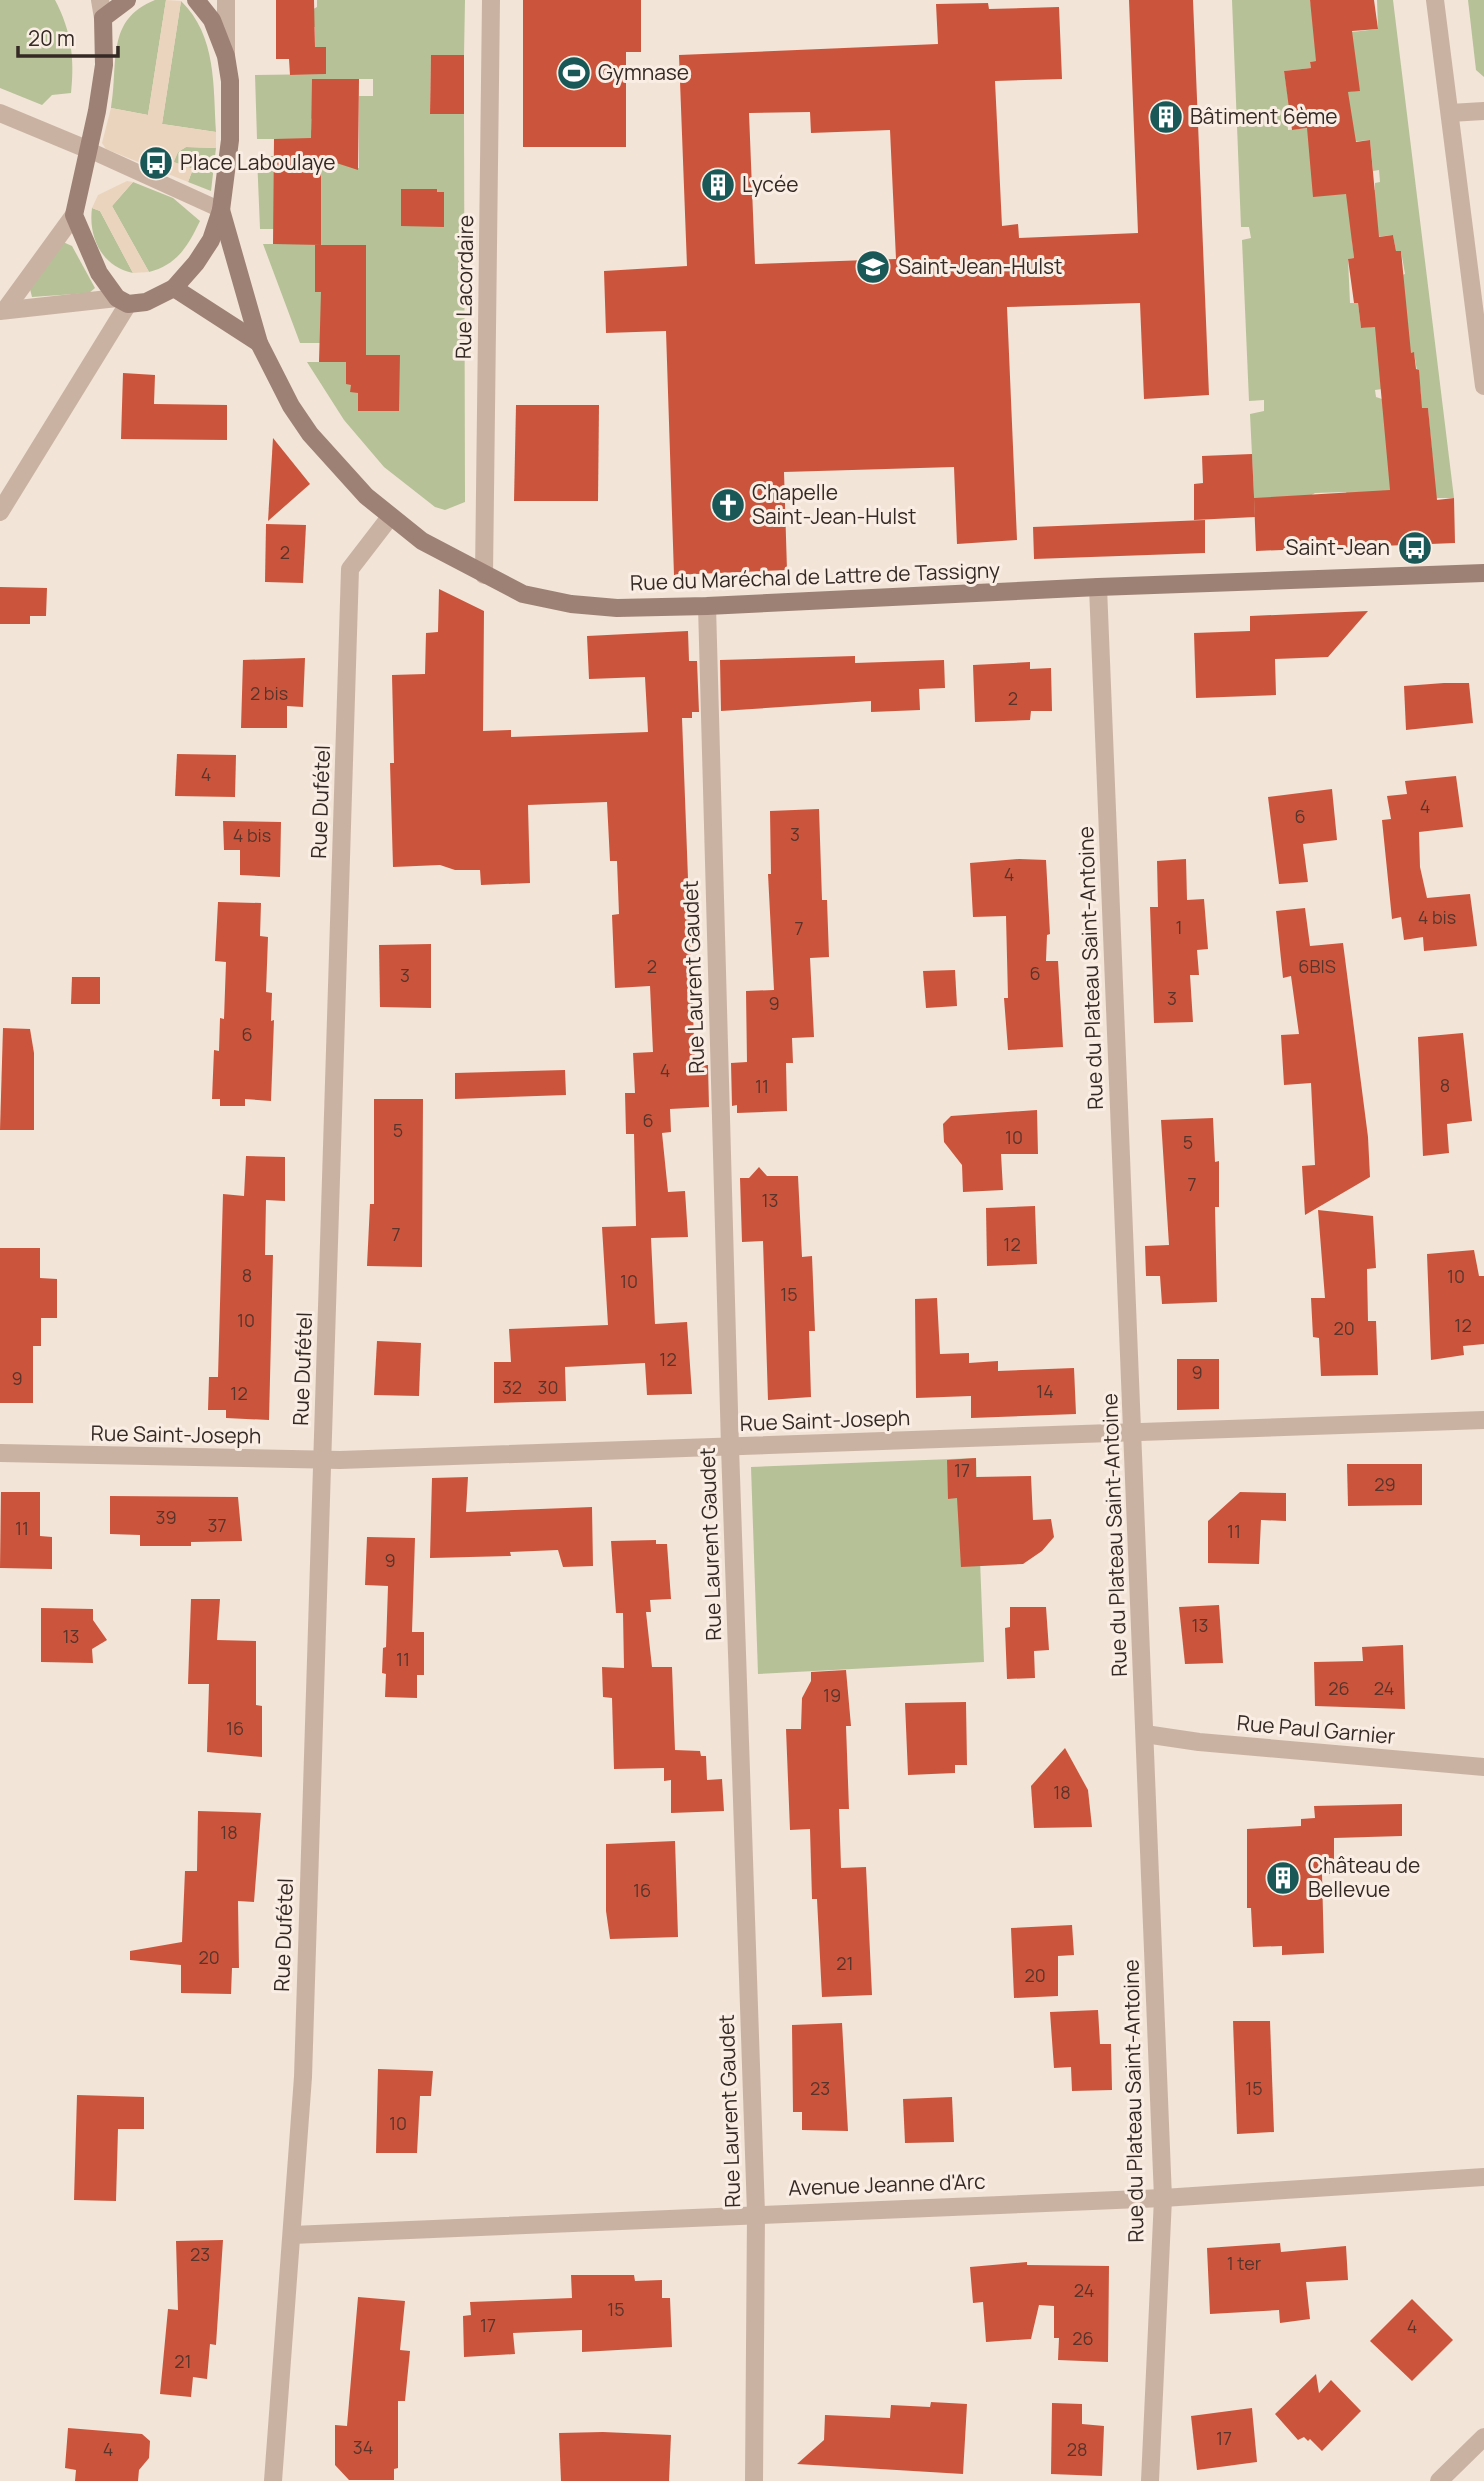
<svg xmlns="http://www.w3.org/2000/svg" width="1484" height="2481" viewBox="0 0 1484 2481" font-family="Manrope,sans-serif">
<rect width="100%" height="100%" fill="#f2e4d7"/>
<!-- green -->
<g fill="#b6c197" fill-rule="evenodd">
<path d="M0,0H55C71,30 75,59 71,93L52,95L42,105L0,88Z"/>
<path d="M155,0H166L148,115L111,108C119,63 105,20 155,0Z"/>
<path d="M317,0H465L464,55H431L430,114H464L465,502L445,510L435,507L384,467L344,420L307,362H334L337,343H300L263,244H294L293,229H260L257,156H293V139H257L255,75L326,74V48L315,47V27H310V11L317,7ZM359,79H373V96H359V168H354L311,130V119ZM316,245H366L321,308V292L315,291Z"/>
<path d="M1232,0H1310L1317,36L1378,29L1377,0H1393L1454,498H1348L1346,492L1315,493L1274,517H1255L1250,414L1264,411V400L1249,401L1242,240L1251,238L1249,227H1241ZM1337,58L1360,90L1348,92L1320,127L1288,130L1287,117L1295,115L1288,97L1284,71L1311,68L1310,62ZM1370,140L1373,171L1379,170L1380,182L1375,183V190L1349,193L1309,146ZM1393,235L1396,251H1401L1405,274L1402,275L1390,325L1361,328L1358,303H1350L1348,259L1354,258L1352,240ZM1414,353L1421,394L1382,399L1376,397L1375,390L1382,389L1379,357ZM1428,408L1434,476L1392,411Z"/>
<polygon points="1468,0 1484,0 1484,77 1476,70"/>
<path d="M181,1C217,36 213,86 216,132L162,124Z"/>
<polygon points="186,147 216,148 211,191 188,182 193,169 173,162 178,152"/>
<path d="M133,182L173,198L200,221C188,246 177,265 149,272L112,206Z"/>
<path d="M92,208L100,211L133,273C102,267 88,237 92,208Z"/>
<polygon points="63,242 72,246 95,288 89,293 32,297 30,289"/>
<polygon points="976,1458 984,1662 758,1674 751,1467"/>
</g>
<!-- plaza -->
<g fill="#ebd4bd">
<polygon points="166,0 181,1 162,124 216,132 216,148 186,147 178,152 174,162 193,169 188,182 106,149 102,143 111,108 148,115"/>
<polygon points="127,181 133,182 112,206 149,272 133,273 100,211 92,208 98,195"/>
</g>
<!-- building -->
<g fill="#cb553c" fill-rule="evenodd">
<polygon points="276,0 314,0 315,47 326,47 326,74 290,75 289,59 276,59"/>
<polygon points="523,0 641,0 641,52 626,52 626,147 523,147"/>
<path d="M1129,0H1193L1209,395L1144,399L1140,303L1007,307L1017,540L957,544L954,467L784,472L787,570L674,575L666,331L606,333L604,271L687,266L679,55L938,44L936,4L988,3L989,9L1059,7L1062,79L995,81L1002,226L1018,224L1019,238L1138,233ZM810,112L811,133L890,130L896,259L755,264L749,113Z"/>
<polygon points="1310,0 1374,0 1378,29 1352,31 1360,91 1348,92 1356,142 1370,140 1379,237 1393,235 1396,251 1401,251 1411,353 1414,352 1416,369 1419,370 1422,408 1428,408 1437,500 1454,498 1455,543 1256,551 1254,498 1390,490 1375,327 1361,328 1358,303 1354,303 1348,259 1354,258 1346,194 1313,197 1307,128 1292,130 1284,71 1311,68 1310,62 1316,61"/>
<polygon points="431,55 464,55 464,114 430,114"/>
<polygon points="312,79 359,79 358,170 321,158 321,245 273,244 274,139 311,138"/>
<polygon points="401,189 437,189 437,192 444,192 444,227 401,226"/>
<polygon points="315,245 366,245 366,355 400,355 399,411 358,411 358,393 350,392 351,385 346,384 346,362 319,362 321,292 315,292"/>
<polygon points="123,373 155,375 154,404 227,405 227,440 121,439"/>
<polygon points="516,405 599,405 598,501 514,501"/>
<polygon points="273,438 310,484 268,521"/>
<polygon points="1252,454 1255,517 1194,520 1194,484 1203,483 1202,456"/>
<polygon points="1205,520 1205,553 1034,559 1033,527"/>
<polygon points="266,524 306,525 303,583 265,582"/>
<polygon points="0,587 47,588 46,616 30,616 30,624 0,624"/>
<polygon points="439,589 484,611 483,731 511,730 511,737 648,732 645,677 589,679 587,636 688,631 689,661 697,661 699,712 692,712 692,718 682,718 695,1066 708,1065 709,1107 670,1109 671,1132 662,1133 668,1192 685,1191 688,1237 651,1238 655,1324 687,1322 692,1394 647,1395 645,1363 565,1367 566,1401 494,1403 494,1362 511,1362 509,1329 608,1325 602,1227 636,1226 634,1134 626,1134 625,1093 635,1093 633,1053 653,1052 650,986 615,988 612,915 619,914 617,861 610,861 607,802 528,805 530,883 481,885 480,870 455,870 440,865 393,867 390,763 394,763 392,675 425,674 426,633 438,632"/>
<polygon points="1368,611 1328,657 1275,659 1276,695 1196,698 1194,633 1250,631 1250,616"/>
<polygon points="855,656 855,663 944,660 945,688 919,689 920,710 871,712 871,701 721,711 720,660"/>
<polygon points="305,658 303,707 287,706 287,728 241,728 243,660"/>
<polygon points="1030,662 1030,669 1051,668 1052,711 1031,711 1030,720 975,722 973,665"/>
<polygon points="1444,683 1469,683 1473,723 1406,730 1404,686"/>
<polygon points="177,754 236,755 235,797 175,796"/>
<polygon points="1456,776 1463,827 1419,832 1420,867 1427,898 1470,894 1477,946 1424,951 1423,937 1404,940 1401,917 1392,919 1382,820 1391,819 1387,796 1407,794 1405,781"/>
<polygon points="1332,789 1337,840 1303,844 1308,882 1279,884 1268,797"/>
<polygon points="819,809 822,900 827,900 829,957 810,958 814,1037 792,1038 793,1063 786,1063 787,1111 737,1113 737,1105 732,1106 731,1063 747,1062 746,991 774,990 768,874 771,874 770,811"/>
<polygon points="223,821 281,822 280,877 240,875 240,850 224,850"/>
<polygon points="1019,859 1046,860 1050,934 1047,935 1046,961 1058,961 1063,1047 1008,1050 1004,998 1008,998 1006,916 973,917 970,863"/>
<polygon points="1186,859 1187,900 1204,899 1208,949 1197,950 1199,975 1190,975 1193,1022 1154,1023 1150,907 1158,907 1157,861"/>
<polygon points="218,902 261,903 260,936 268,937 266,992 272,993 271,1021 274,1020 271,1101 245,1099 245,1106 220,1106 220,1099 212,1099 214,1050 219,1051 220,1018 224,1019 226,962 215,961"/>
<polygon points="1305,908 1310,946 1343,943 1368,1137 1370,1177 1305,1215 1302,1166 1315,1165 1311,1083 1284,1085 1281,1035 1299,1034 1291,976 1283,978 1276,911"/>
<polygon points="431,944 431,1008 380,1007 379,945"/>
<polygon points="955,970 957,1006 926,1008 923,971"/>
<polygon points="72,977 100,977 100,1004 71,1004"/>
<polygon points="3,1028 30,1029 34,1053 34,1130 0,1130"/>
<polygon points="1463,1033 1472,1121 1447,1124 1449,1153 1423,1156 1418,1037"/>
<polygon points="565,1070 566,1095 455,1099 455,1073"/>
<polygon points="374,1099 423,1099 422,1267 367,1266 370,1204 374,1204"/>
<polygon points="1037,1110 1038,1154 1001,1154 1003,1190 963,1192 962,1165 944,1142 943,1124 951,1116"/>
<polygon points="1213,1118 1215,1162 1219,1161 1219,1207 1215,1207 1217,1302 1162,1304 1160,1276 1146,1276 1145,1246 1169,1245 1161,1120"/>
<polygon points="246,1156 285,1157 285,1201 266,1200 265,1255 273,1255 269,1420 226,1418 226,1410 208,1410 209,1377 218,1377 223,1194 244,1196"/>
<polygon points="759,1167 767,1176 798,1176 802,1257 812,1256 815,1331 809,1331 811,1397 768,1400 763,1241 742,1242 740,1178 749,1178"/>
<polygon points="1035,1206 1037,1264 987,1266 986,1208"/>
<polygon points="1318,1210 1373,1216 1376,1268 1367,1269 1368,1321 1376,1321 1378,1375 1321,1376 1319,1338 1313,1337 1311,1298 1325,1298"/>
<polygon points="0,1248 40,1248 40,1278 57,1279 57,1318 41,1318 41,1346 33,1346 33,1403 0,1403"/>
<polygon points="1474,1250 1479,1276 1484,1276 1484,1344 1463,1346 1464,1355 1431,1360 1427,1254"/>
<polygon points="937,1298 940,1354 969,1353 969,1363 998,1361 998,1371 1074,1368 1076,1414 971,1418 971,1396 916,1398 915,1299"/>
<polygon points="377,1341 421,1343 419,1396 374,1395"/>
<polygon points="1177,1359 1219,1359 1219,1409 1177,1410"/>
<polygon points="976,1458 976,1477 1031,1476 1033,1520 1051,1519 1054,1537 1042,1551 1023,1564 961,1567 957,1498 948,1499 947,1460"/>
<polygon points="1347,1464 1422,1464 1422,1505 1348,1506"/>
<polygon points="468,1477 466,1512 592,1507 593,1566 563,1567 558,1550 510,1552 511,1556 430,1558 432,1478"/>
<polygon points="1,1492 40,1492 40,1536 52,1537 52,1569 0,1568"/>
<polygon points="1240,1492 1286,1493 1286,1521 1261,1520 1259,1564 1208,1563 1208,1521"/>
<polygon points="110,1496 238,1497 242,1541 191,1542 191,1546 140,1546 140,1535 110,1534"/>
<polygon points="367,1537 415,1538 412,1632 424,1632 424,1675 417,1675 417,1698 385,1697 386,1674 382,1673 383,1648 386,1647 388,1586 365,1585"/>
<polygon points="656,1540 656,1544 667,1544 671,1599 650,1600 651,1612 646,1612 652,1667 672,1667 675,1750 700,1751 701,1756 706,1756 707,1780 722,1779 724,1811 671,1813 671,1780 664,1781 664,1768 614,1769 612,1698 603,1697 602,1667 624,1668 623,1613 616,1613 611,1541"/>
<polygon points="191,1599 220,1599 217,1640 256,1641 256,1705 262,1706 262,1757 207,1752 209,1684 188,1684"/>
<polygon points="1219,1605 1223,1663 1185,1664 1179,1607"/>
<polygon points="1010,1607 1046,1607 1049,1650 1034,1651 1035,1678 1007,1679 1005,1628 1010,1627"/>
<polygon points="41,1608 93,1609 93,1620 107,1640 92,1649 93,1663 41,1662"/>
<polygon points="1403,1645 1405,1709 1315,1706 1314,1662 1363,1661 1362,1647"/>
<polygon points="846,1670 851,1726 846,1726 849,1809 839,1809 841,1868 866,1867 872,1995 822,1997 817,1899 812,1899 810,1829 790,1830 786,1729 801,1729 802,1698 811,1681 811,1672"/>
<polygon points="966,1702 967,1765 955,1765 955,1773 908,1775 905,1703"/>
<polygon points="1065,1748 1088,1790 1092,1827 1034,1828 1031,1786"/>
<polygon points="1402,1804 1402,1836 1334,1838 1334,1874 1322,1874 1324,1953 1282,1955 1282,1946 1253,1947 1251,1908 1247,1908 1247,1829 1301,1826 1301,1819 1315,1818 1314,1806"/>
<polygon points="198,1811 261,1813 254,1902 238,1901 239,1968 232,1968 231,1994 181,1993 181,1965 130,1960 130,1951 182,1942 185,1871 197,1871"/>
<polygon points="675,1841 678,1937 610,1939 606,1911 606,1844"/>
<polygon points="1072,1925 1074,1955 1058,1956 1058,1996 1014,1998 1011,1928"/>
<polygon points="1098,2010 1100,2044 1111,2044 1112,2090 1072,2091 1071,2067 1054,2068 1050,2012"/>
<polygon points="1233,2021 1270,2021 1274,2132 1237,2134"/>
<polygon points="842,2023 848,2131 802,2130 802,2112 793,2112 792,2025"/>
<polygon points="378,2069 433,2071 431,2096 420,2096 417,2153 376,2153"/>
<polygon points="77,2095 144,2097 144,2129 118,2129 116,2201 74,2200"/>
<polygon points="952,2097 954,2142 905,2143 903,2099"/>
<polygon points="223,2240 216,2345 210,2344 207,2379 193,2377 191,2397 160,2394 168,2309 178,2310 176,2241"/>
<polygon points="1280,2243 1281,2252 1346,2246 1348,2280 1306,2282 1310,2319 1280,2323 1279,2310 1210,2314 1207,2248"/>
<polygon points="1027,2262 1027,2265 1109,2266 1108,2362 1058,2360 1059,2338 1054,2338 1054,2306 1039,2305 1031,2339 986,2342 983,2302 973,2303 970,2267"/>
<polygon points="571,2275 634,2275 635,2281 662,2280 662,2298 670,2298 672,2347 582,2352 582,2330 513,2333 515,2354 464,2357 463,2316 471,2315 470,2302 572,2298"/>
<polygon points="358,2297 405,2301 400,2350 410,2351 405,2401 398,2401 398,2468 394,2469 394,2480 349,2480 335,2465 335,2425 347,2426"/>
<polygon points="1412,2299 1453,2340 1412,2381 1370,2341"/>
<polygon points="1316,2374 1319,2393 1331,2380 1361,2411 1322,2451 1310,2439 1308,2441 1304,2437 1298,2440 1275,2414"/>
<polygon points="931,2402 967,2404 963,2474 797,2464 824,2440 825,2415 890,2418 891,2405 930,2407"/>
<polygon points="1052,2403 1082,2404 1082,2424 1104,2426 1102,2476 1051,2474"/>
<polygon points="1252,2408 1257,2462 1197,2470 1191,2416"/>
<polygon points="68,2428 142,2434 150,2441 149,2458 139,2470 138,2481 75,2481 76,2470 65,2468"/>
<polygon points="603,2432 671,2435 669,2481 561,2481 559,2433"/>
</g>
<g fill="none" stroke-linecap="round" stroke-linejoin="round">
<!-- service -->
<polyline stroke="#cab2a3" stroke-width="16" points="89,150 221,210"/>
<!-- minor -->
<g stroke="#cab2a3" stroke-width="18">
<polyline points="1435,0 1484,386"/>
<polyline points="1450,113 1484,111"/>
<polyline points="5,310 74,215"/>
<polyline points="0,311 117,298"/>
<polyline points="484,575 491,0"/>
<polyline points="1098,587 1163,2198 1150,2481"/>
<polyline points="707,606 730,1447 756,2213 754,2481"/>
<polyline points="0,1453 340,1460 1484,1420"/>
<polyline points="1145,1734 1199,1742 1484,1767"/>
<polyline points="292,2235 1163,2198 1484,2177"/>
<polyline points="273,2481 303,2077 350,569 390,517"/>
<polyline points="1439,2481 1484,2437"/>
</g>
<!-- tertiary -->
<g stroke="#cab2a3" stroke-width="18">
<polyline points="100,0 103,18"/>
<polyline points="226,56 226,0"/>
<polyline points="0,113 89,150"/>
<polyline points="0,512 128,304"/>
</g>
<!-- secondary -->
<g stroke="#9e8175" stroke-width="18">
<polyline points="127,0 103,18 104,65 97,111 74,215 99,273 117,298 128,304 146,302 174,288 196,263 211,240 221,210 230,140 230,81 226,56 212,20 196,0"/>
<polyline points="221,210 259,343 291,406 310,434 366,496 422,541 523,594 571,604 617,608 707,606 1098,587 1484,573"/>
<polyline points="174,288 259,343"/>
</g>
</g>
<!-- icons -->
<defs>
<g id="stadium-disc" transform="scale(1.75)"><circle r="9.5" fill="#1a5858" stroke="#faeee4"/><path d="M0-5a6.5 5 0 1 0 0 10a6.5 5 0 1 0 0-10ZM-3.5-1.8h7v3.6h-7Z" fill="#fff"/></g>
<g id="building-disc" transform="scale(1.75)"><circle r="9.5" fill="#1a5858" stroke="#faeee4"/><path d="M-4-6H4V6H1V3H-1V6H-4ZM-2.5-4.3h1.7v1.8h-1.7ZM.8-4.3h1.7v1.8H.8ZM-2.5-1h1.7V.8h-1.7ZM.8-1h1.7V.8H.8Z" fill="#fff"/></g>
<g id="bus-disc" transform="scale(1.75)"><circle r="9.5" fill="#1a5858" stroke="#faeee4"/><path d="M-5-6H5V4H4V6H2V4H-2V6H-4V4H-5ZM-3.5-4V0h7V-4ZM-3.5 1.2v1.5H-2V1.2ZM2 1.2v1.5H3.5V1.2Z" fill="#fff"/></g>
<g id="school-disc" transform="scale(1.75)"><circle r="9.5" fill="#1a5858" stroke="#faeee4"/><path d="M0-5L7-2L0 1L-7-2ZM-4 1L0 2.5L4 1V4Q0 6-4 4Z" fill="#fff"/></g>
<g id="church-disc" transform="scale(1.75)"><circle r="9.5" fill="#1a5858" stroke="#faeee4"/><path d="M-1.2-6h2.4v3.5h3.3v2.4h-3.3V6h-2.4V-.1h-3.3v-2.4h3.3Z" fill="#fff"/></g>
</defs>
<g fill-rule="evenodd">
<use href="#stadium-disc" x="574" y="73"/>
<use href="#building-disc" x="1166" y="117"/>
<use href="#bus-disc" x="156" y="163"/>
<use href="#building-disc" x="718" y="185"/>
<use href="#school-disc" x="873" y="267"/>
<use href="#church-disc" x="728" y="505"/>
<use href="#bus-disc" x="1415" y="548"/>
<use href="#building-disc" x="1283" y="1878"/>
</g>
<g text-anchor="middle" stroke-width="6" stroke-linejoin="round" paint-order="stroke">
<!-- number labels -->
<g font-size="18" fill="#5a342b">
<text x="285" y="559">2</text>
<text x="269" y="700">2 bis</text>
<text x="1013" y="705">2</text>
<text x="206" y="781">4</text>
<text x="1425" y="813">4</text>
<text x="1300" y="823">6</text>
<text x="795" y="841">3</text>
<text x="252" y="842">4 bis</text>
<text x="1009" y="881">4</text>
<text x="1437" y="924">4 bis</text>
<text x="1179" y="934">1</text>
<text x="799" y="935">7</text>
<text x="652" y="973">2</text>
<text x="1317" y="973">6BIS</text>
<text x="1035" y="980">6</text>
<text x="405" y="982">3</text>
<text x="1172" y="1005">3</text>
<text x="774" y="1010">9</text>
<text x="247" y="1041">6</text>
<text x="665" y="1077">4</text>
<text x="1445" y="1092">8</text>
<text x="762" y="1093">11</text>
<text x="648" y="1127">6</text>
<text x="398" y="1137">5</text>
<text x="1014" y="1144">10</text>
<text x="1188" y="1149">5</text>
<text x="1192" y="1191">7</text>
<text x="770" y="1207">13</text>
<text x="396" y="1241">7</text>
<text x="1012" y="1251">12</text>
<text x="247" y="1282">8</text>
<text x="1456" y="1283">10</text>
<text x="629" y="1288">10</text>
<text x="789" y="1301">15</text>
<text x="246" y="1327">10</text>
<text x="1463" y="1332">12</text>
<text x="1344" y="1335">20</text>
<text x="668" y="1366">12</text>
<text x="1197" y="1379">9</text>
<text x="17" y="1385">9</text>
<text x="512" y="1394">32</text>
<text x="548" y="1394">30</text>
<text x="1045" y="1398">14</text>
<text x="239" y="1400">12</text>
<text x="962" y="1477">17</text>
<text x="1385" y="1491">29</text>
<text x="166" y="1524">39</text>
<text x="217" y="1532">37</text>
<text x="22" y="1535">11</text>
<text x="1234" y="1538">11</text>
<text x="390" y="1567">9</text>
<text x="1200" y="1632">13</text>
<text x="71" y="1643">13</text>
<text x="403" y="1666">11</text>
<text x="1339" y="1695">26</text>
<text x="1384" y="1695">24</text>
<text x="832" y="1702">19</text>
<text x="235" y="1735">16</text>
<text x="1062" y="1799">18</text>
<text x="229" y="1839">18</text>
<text x="642" y="1897">16</text>
<text x="209" y="1964">20</text>
<text x="845" y="1970">21</text>
<text x="1035" y="1982">20</text>
<text x="820" y="2095">23</text>
<text x="1254" y="2095">15</text>
<text x="398" y="2130">10</text>
<text x="200" y="2261">23</text>
<text x="1244" y="2270">1 ter</text>
<text x="1084" y="2297">24</text>
<text x="616" y="2316">15</text>
<text x="488" y="2332">17</text>
<text x="1412" y="2333">4</text>
<text x="1083" y="2345">26</text>
<text x="183" y="2368">21</text>
<text x="1224" y="2445">17</text>
<text x="363" y="2454">34</text>
<text x="108" y="2456">4</text>
<text x="1077" y="2456">28</text>
</g>
<!-- poi labels -->
<g font-size="21" fill="#352925" stroke="#faeee4" text-anchor="start">
<text x="598" y="80">Gymnase</text>
<text x="1190" y="124">Bâtiment 6ème</text>
<text x="180" y="170">Place Laboulaye</text>
<text x="742" y="192">Lycée</text>
<text x="898" y="274">Saint-Jean-Hulst</text>
<text x="752" y="500">Chapelle<tspan x="752" dy="24">Saint-Jean-Hulst</tspan></text>
<text x="1390" y="555" text-anchor="end">Saint-Jean</text>
<text x="1308" y="1873">Château de<tspan x="1308" dy="24">Bellevue</tspan></text>
</g>
<!-- street labels -->
<g font-size="21" fill="#352925" stroke="#faeee4">
<text transform="translate(465 287) rotate(-89)" y="7">Rue Lacordaire</text>
<text transform="translate(815 577) rotate(-2)" y="7">Rue du Maréchal de Lattre de Tassigny</text>
<text transform="translate(321 802) rotate(-88)" y="7">Rue Dufétel</text>
<text transform="translate(1091 968) rotate(-92)" y="7">Rue du Plateau Saint-Antoine</text>
<text transform="translate(694 977) rotate(-92)" y="7">Rue Laurent Gaudet</text>
<text transform="translate(303 1369) rotate(-88)" y="7">Rue Dufétel</text>
<text transform="translate(825 1421) rotate(-2)" y="7">Rue Saint-Joseph</text>
<text transform="translate(176 1435) rotate(1)" y="7">Rue Saint-Joseph</text>
<text transform="translate(1115 1535) rotate(-92)" y="7">Rue du Plateau Saint-Antoine</text>
<text transform="translate(711 1544) rotate(-92)" y="7">Rue Laurent Gaudet</text>
<text transform="translate(1316 1730) rotate(5)" y="7">Rue Paul Garnier</text>
<text transform="translate(284 1935) rotate(-88)" y="7">Rue Dufétel</text>
<text transform="translate(1134 2101) rotate(-91)" y="7">Rue du Plateau Saint-Antoine</text>
<text transform="translate(730 2111) rotate(-92)" y="7">Rue Laurent Gaudet</text>
<text transform="translate(887 2185) rotate(-2)" y="7">Avenue Jeanne d'Arc</text>
</g>
</g>
<!-- scale -->
<path d="M18 46v10h100v-10" fill="none" stroke="#352925" stroke-width="3.5"/>
<text x="28" y="46" font-size="21" fill="#352925" stroke="#faeee4" stroke-width="5" paint-order="stroke">20 m</text>
</svg>
